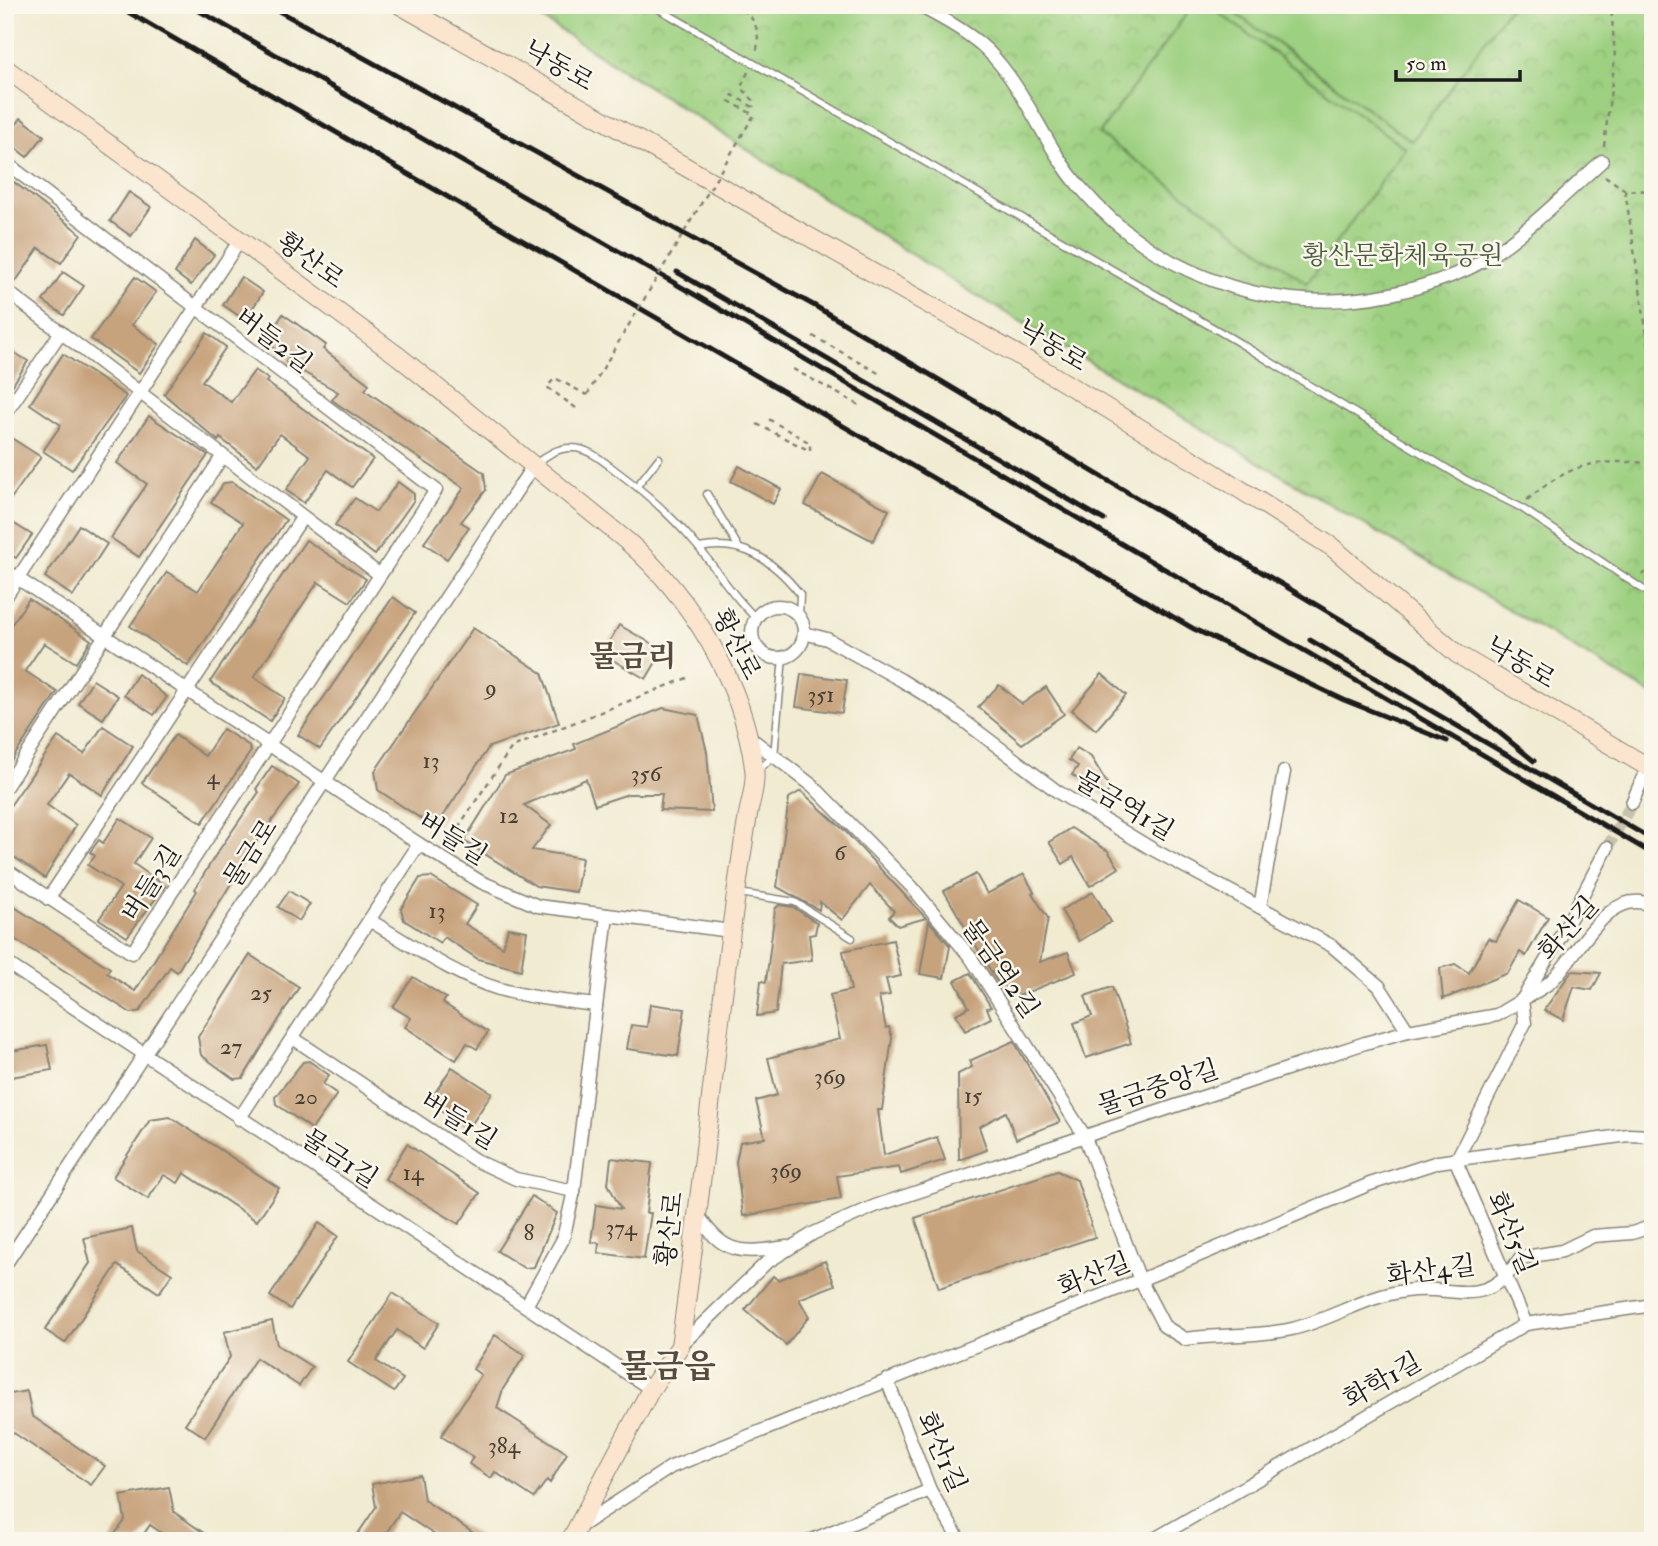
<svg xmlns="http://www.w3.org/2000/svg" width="1658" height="1546" viewBox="0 0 1658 1546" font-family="'IM FELL Double Pica','Noto Serif KR',serif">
<defs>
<pattern id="park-crowns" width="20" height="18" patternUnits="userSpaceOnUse" patternTransform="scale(1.75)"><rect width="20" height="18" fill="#9dd080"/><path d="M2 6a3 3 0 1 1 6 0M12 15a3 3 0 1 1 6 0" fill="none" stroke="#87b26e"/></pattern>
</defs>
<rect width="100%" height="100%" fill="#fbf7ec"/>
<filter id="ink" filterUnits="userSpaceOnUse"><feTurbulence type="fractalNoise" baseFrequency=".0143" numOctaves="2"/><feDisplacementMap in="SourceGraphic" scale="14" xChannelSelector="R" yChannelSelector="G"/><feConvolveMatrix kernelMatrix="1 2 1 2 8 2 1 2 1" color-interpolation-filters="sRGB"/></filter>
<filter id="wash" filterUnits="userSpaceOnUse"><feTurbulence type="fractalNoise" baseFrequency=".00686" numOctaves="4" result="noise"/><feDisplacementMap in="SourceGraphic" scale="28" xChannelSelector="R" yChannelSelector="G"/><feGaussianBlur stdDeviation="1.57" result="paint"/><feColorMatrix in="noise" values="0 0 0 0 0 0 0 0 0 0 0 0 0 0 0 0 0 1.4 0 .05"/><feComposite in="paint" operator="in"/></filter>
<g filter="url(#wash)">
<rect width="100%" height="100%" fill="#f1ebd2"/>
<!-- park -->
<polygon fill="url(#park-crowns)" stroke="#5c764e" stroke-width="2" points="521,5 1653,5 1653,695 959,285"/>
<!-- garden -->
<g fill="#9dd080" stroke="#5c764e" stroke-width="2">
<polygon points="1193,5 1208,5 1405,148 1307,283 1099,134"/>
<polygon points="1224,5 1511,5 1412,141"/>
</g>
<g id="blocks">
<!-- building -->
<g fill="#c7a37d">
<polygon points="21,118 44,136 27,157 5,140"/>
<polygon points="14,182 81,234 61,263 39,248 16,281 5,273 5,192"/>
<polygon points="129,192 151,207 131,236 110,221"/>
<polygon points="195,240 214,255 191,285 175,273"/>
<polygon points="63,272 84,286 64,315 43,301"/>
<polygon points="135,277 156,292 132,325 159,344 139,373 91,339"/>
<polygon points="241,277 263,292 245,320 223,305"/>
<polygon points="283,314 326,345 323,349 369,384 365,390 484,473 486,490 461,522 469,527 447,559 424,543 464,488 339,405 332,400 338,392 286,362 289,357 265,342"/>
<polygon points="207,333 226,347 202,381 231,402 255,370 268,379 266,382 373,459 352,487 328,470 304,503 286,490 310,456 280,434 257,466 220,438 218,441 164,394"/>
<polygon points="5,347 28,361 5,397"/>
<polygon points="63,354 126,396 72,470 43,451 61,425 30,404"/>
<polygon points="149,416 208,455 139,557 111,538 147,484 117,463"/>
<polygon points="5,434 41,457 5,507"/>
<polygon points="739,466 781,489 773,504 731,481"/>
<polygon points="822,474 889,510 873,541 805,505"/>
<polygon points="232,482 286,520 188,666 130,626 167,572 198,591 243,523 211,502 224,483"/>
<polygon points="398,482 414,494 414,500 375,555 335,525 355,498 376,512"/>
<polygon points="5,518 32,535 16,558 5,551"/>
<polygon points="79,525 107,544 73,596 45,577"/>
<polygon points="306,540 366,579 350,602 318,582 254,677 285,698 270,721 210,682"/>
<polygon points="393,597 415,613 320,749 298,735"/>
<polygon points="29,599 91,640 76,663 44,643 25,671 57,692 5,770 5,634"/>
<polygon points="619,625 663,650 646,679 602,654"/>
<polygon points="473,628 542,673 559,723 489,747 435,828 378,790 375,771"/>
<polygon points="138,674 167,697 154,715 124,695"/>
<polygon points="801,674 847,680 842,713 796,707"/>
<polygon points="1102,674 1126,695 1096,730 1072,710"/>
<polygon points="93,680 118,696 103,719 78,703"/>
<polygon points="999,685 1022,704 1046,687 1064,714 1022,744 978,707"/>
<polygon points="663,708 698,715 707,752 712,812 660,810 662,794 628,794 595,805 586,779 524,805 551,825 532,850 582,858 576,892 536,886 464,841 505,775 576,749 574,744"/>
<polygon points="103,726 133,746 102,795 69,773 47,805 76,825 45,878 5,851 5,813 58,737 84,754"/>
<polygon points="223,729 248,745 251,751 202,823 142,783 175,735 205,756"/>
<polygon points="1077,748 1091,757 1110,788 1105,797 1072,775 1078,766 1069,760"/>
<polygon points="272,766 299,784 257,841 177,972 170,967 140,1011 131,1013 5,933 5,901 110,968 107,973 135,991 197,891 195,889 215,856 259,792 256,789"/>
<polygon points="801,791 845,831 926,918 898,926 889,917 894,911 870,885 842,920 820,902 819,910 777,887 789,798"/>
<polygon points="120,818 151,838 134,864 165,886 127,937 99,919 121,887 88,865 95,856 90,852 99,840 103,843"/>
<polygon points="1071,828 1108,851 1119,868 1090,886 1073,857 1063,864 1049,842"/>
<polygon points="976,874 987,894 1024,874 1034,892 1032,893 1048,918 1040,962 1068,952 1076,973 1018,996 1002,990 944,891"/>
<polygon points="431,877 477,905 465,924 503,947 508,928 527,931 521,970 478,959 444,937 440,943 404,920 401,909 420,878"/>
<polygon points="289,891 310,904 299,921 278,907"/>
<polygon points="1093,892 1111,922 1079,941 1061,910"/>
<polygon points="1519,900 1548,917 1526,956 1520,952 1508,973 1443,999 1440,968 1455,964 1469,973 1488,938 1496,941"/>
<polygon points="779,905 793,907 817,923 815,934 809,935 812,960 781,964 776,1013 757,1016 761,981 766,982 775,909"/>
<polygon points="929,921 950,946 944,978 920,974"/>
<polygon points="893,940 901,976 886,979 890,995 879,997 886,1028 889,1027 892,1038 882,1110 878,1110 884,1155 937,1137 945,1160 901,1174 899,1167 837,1176 841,1199 743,1216 736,1162 740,1142 765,1138 756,1101 777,1095 768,1058 840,1039 830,995 851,990 843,951"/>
<polygon points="250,955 299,987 243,1078 234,1079 201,1055 198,1037"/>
<polygon points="1572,971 1601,973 1592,990 1574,987 1563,1020 1544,1010"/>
<polygon points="970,973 991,1007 987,1008 991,1018 965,1031 956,1014 969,1007 955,981"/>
<polygon points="413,977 446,998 443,1003 488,1032 477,1049 467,1043 456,1060 405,1027 411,1018 393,1007"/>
<polygon points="1112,987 1131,1043 1086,1058 1074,1023 1092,1016 1085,996"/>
<polygon points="650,1004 685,1009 678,1056 627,1049 631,1025 647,1027"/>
<polygon points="1014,1041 1060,1122 1016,1139 1006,1112 979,1127 987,1150 959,1160 958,1074 972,1067 969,1061"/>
<polygon points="47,1045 52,1070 5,1078 5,1052"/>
<polygon points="309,1061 329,1075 323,1084 337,1094 312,1129 276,1104 275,1097 303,1062"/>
<polygon points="452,1067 492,1093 469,1128 429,1102"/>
<polygon points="170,1117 279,1188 257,1221 184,1173 178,1183 164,1175 148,1199 113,1177 150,1120"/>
<polygon points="407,1144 480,1193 459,1224 385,1179"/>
<polygon points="611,1158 652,1163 646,1213 651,1213 644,1259 598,1253 599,1243 591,1242 596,1205 621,1209 608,1184"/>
<polygon points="1057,1171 1077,1180 1095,1237 939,1288 915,1218"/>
<polygon points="532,1196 557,1213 534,1267 524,1268 497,1251"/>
<polygon points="319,1223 338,1236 290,1309 270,1296"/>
<polygon points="132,1228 137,1251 172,1274 159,1293 117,1265 65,1343 45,1330 90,1263 84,1238"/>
<polygon points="825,1261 835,1285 799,1299 809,1317 786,1345 745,1310 773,1276 778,1280"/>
<polygon points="393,1293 439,1323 423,1348 397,1330 376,1361 403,1379 394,1392 348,1362"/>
<polygon points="272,1321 277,1345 312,1367 299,1386 256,1358 205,1437 185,1424 230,1357 224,1332"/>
<polygon points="495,1335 525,1355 503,1389 497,1408 567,1453 550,1483 547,1480 534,1498 495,1472 491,1478 469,1464 473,1457 441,1436 481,1375 473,1369"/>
<polygon points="27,1391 32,1416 105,1466 91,1485 5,1427 5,1395"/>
<polygon points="420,1475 424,1500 485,1541 444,1541 400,1512 381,1541 353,1541 376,1507 372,1484"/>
<polygon points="169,1487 174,1512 215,1541 173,1541 150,1525 139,1541 110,1541 125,1520 121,1496"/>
</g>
</g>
</g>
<g filter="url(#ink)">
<use href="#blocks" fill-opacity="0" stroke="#868477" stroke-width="2"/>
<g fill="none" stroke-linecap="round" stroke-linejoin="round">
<!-- street-tunnel -->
<polyline stroke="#c6c2ae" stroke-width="12" stroke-dasharray="12 6" stroke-linecap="butt" points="1607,848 1632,803"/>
<!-- lane casing -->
<g stroke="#868477" stroke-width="9">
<g id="lane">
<polyline points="652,5 1231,338 1466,480 1520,507 1653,596"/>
<path d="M534,465C546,456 557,447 573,448C588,448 603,461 615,470C645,492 674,518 698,547C718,571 733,597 756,618"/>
<polyline points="637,486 659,458"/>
<polyline points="707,494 738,546"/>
<path d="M699,548C743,539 773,560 800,594L799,617"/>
<polyline points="757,771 774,756 783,657"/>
<polyline points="739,893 795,902 852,938"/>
</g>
</g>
<!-- street casing -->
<g stroke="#868477" stroke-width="15">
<g id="street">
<path d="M917,5C941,17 969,32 988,51C1027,90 1044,146 1080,187C1162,284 1294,323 1415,288C1438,281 1463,273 1484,260C1527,233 1564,195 1602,161"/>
<polyline points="5,162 436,490 132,953 5,869"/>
<polyline points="5,290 380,575"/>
<polyline points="5,414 61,332"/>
<polyline points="5,570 419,844 481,882 538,906 731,931"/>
<polyline points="5,598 240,240"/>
<circle cx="778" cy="632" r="26"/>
<polyline points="804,633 827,639 901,680 948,709 1058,792 1152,849 1332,946 1379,986 1408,1031"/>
<path d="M749,737L813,786L912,887L971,958L1084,1135L1140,1280L1164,1326L1185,1339C1221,1334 1257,1337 1292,1329C1330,1320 1366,1296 1405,1291C1455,1283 1484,1313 1520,1258L1562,1251L1593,1236L1632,1233L1653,1226"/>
<polyline points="5,788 222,457"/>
<polyline points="1632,803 1647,768"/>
<polyline points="48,899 302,518"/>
<polyline points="1260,907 1284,772"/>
<path d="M369,920C410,944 453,975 499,989C531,998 563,1001 596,1005"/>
<polyline points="5,962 651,1389"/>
<polyline points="293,1038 475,1160 516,1179 574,1191"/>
<polyline points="239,1119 419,844"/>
<path d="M1456,1161L1525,1023L1522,1000C1531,994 1542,989 1550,982C1576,960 1608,883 1653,906"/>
<polyline points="1456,1161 1526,1324"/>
<path d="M697,1213C722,1255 742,1254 787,1247"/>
<polyline points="5,1265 533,466"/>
<polyline points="526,1306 563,1239 574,1191 607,915"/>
<polyline points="680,1346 766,1263 814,1233 875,1206 1365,1043 1408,1031 1497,1015 1522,1000 1562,934 1607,848"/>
<polyline points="887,1380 930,1490 960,1541"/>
<polyline points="579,1527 671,1467 1140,1280 1370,1184 1438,1162 1628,1135 1653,1136"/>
<polyline points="810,1541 930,1490"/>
<polyline points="1151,1541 1526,1324 1653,1305"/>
</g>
</g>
<!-- secondary casing -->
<g stroke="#868477" stroke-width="20">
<g id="secondary">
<polyline points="400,5 1032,363 1206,468 1332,547 1457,654 1653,770"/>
<path d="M5,68L398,356L628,542C692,598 743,683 754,768C757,785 749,804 747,821C741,857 736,894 731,931C713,1069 700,1208 680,1346L651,1389L570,1541"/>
</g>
</g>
<!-- path -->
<g stroke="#868477" stroke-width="2.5" stroke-dasharray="5 5" stroke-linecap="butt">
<path d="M734,5C754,13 762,32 756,53"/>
<polyline points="748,72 741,87 754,101 753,107"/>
<polyline points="1604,146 1615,57 1611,5"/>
<polyline points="1605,176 1625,190 1653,191"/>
<polyline points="1625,190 1653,375"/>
<polyline points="813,336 880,374"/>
<polyline points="793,369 859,405"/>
<polyline points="576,408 547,387 555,378 587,395"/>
<polyline points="757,424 810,451 810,443 765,417"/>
<path d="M1527,500C1573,461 1595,460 1653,463"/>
<polyline points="1642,575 1653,568"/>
<polyline points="447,844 512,747 687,678"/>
</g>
<!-- lane -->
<use href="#lane" stroke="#fff" stroke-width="6"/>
<!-- street -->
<use href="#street" stroke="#fff" stroke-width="12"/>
<!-- secondary -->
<use href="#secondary" stroke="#fbe5cf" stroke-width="18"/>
<!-- rail -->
<g stroke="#1c1c1c" stroke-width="5">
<polyline points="116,5 1194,629 1344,700 1447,741"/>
<polyline points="189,5 697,296 1653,854"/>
<polyline points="268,5 815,306 1414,663 1534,761"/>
<polyline points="677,272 1104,520"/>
<polyline points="1310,640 1653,840"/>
</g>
<!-- path-bridge -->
<polyline stroke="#868477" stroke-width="2.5" stroke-dasharray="5 5" stroke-linecap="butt" points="587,395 754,115 729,101 733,95 753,107"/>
</g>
</g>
<g text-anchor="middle" stroke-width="5" stroke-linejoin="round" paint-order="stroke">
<!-- number labels -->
<g font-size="23" fill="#473e34">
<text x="491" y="695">9</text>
<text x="821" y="702">351</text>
<text x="431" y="768">13</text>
<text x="646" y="781">356</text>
<text x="213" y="784">4</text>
<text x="509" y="823">12</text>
<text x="840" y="860">6</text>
<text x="437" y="918">13</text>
<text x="261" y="1000">25</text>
<text x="231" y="1054">27</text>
<text x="830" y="1084">369</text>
<text x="973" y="1103">15</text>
<text x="306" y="1104">20</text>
<text x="786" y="1178">369</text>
<text x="413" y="1180">14</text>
<text x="621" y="1235">374</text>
<text x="529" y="1240">8</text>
<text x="504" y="1453">384</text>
</g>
<!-- street labels -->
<g font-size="26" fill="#1c1c1c" stroke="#fbf7ec">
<text transform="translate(559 65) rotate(30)" y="9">낙동로</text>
<text transform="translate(311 260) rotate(36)" y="9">황산로</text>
<text transform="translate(274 340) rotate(37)" y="9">버들2길</text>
<text transform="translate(1053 345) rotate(31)" y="9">낙동로</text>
<text transform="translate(737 644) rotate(63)" y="9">황산로</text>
<text transform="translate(1521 662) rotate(31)" y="9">낙동로</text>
<text transform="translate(1125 805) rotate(31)" y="9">물금역1길</text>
<text transform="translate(453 838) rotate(32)" y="9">버들길</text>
<text transform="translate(250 853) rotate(-57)" y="9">물금로</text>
<text transform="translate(151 883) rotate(-57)" y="9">버들3길</text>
<text transform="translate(1568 928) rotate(-48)" y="9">화산길</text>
<text transform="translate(1001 968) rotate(55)" y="9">물금역2길</text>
<text transform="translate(1158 1087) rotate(-18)" y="9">물금중앙길</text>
<text transform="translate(459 1120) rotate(32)" y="9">버들1길</text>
<text transform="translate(340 1158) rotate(33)" y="9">물금1길</text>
<text transform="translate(669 1229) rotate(-83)" y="9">황산로</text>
<text transform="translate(1512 1233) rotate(67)" y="9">화산5길</text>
<text transform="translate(1431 1270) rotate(-7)" y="9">화산4길</text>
<text transform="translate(1094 1274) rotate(-22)" y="9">화산길</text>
<text transform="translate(1382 1380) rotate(-30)" y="9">화학1길</text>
<text transform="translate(942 1452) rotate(66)" y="9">화산1길</text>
</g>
<!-- park labels -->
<g font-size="26" fill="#495b3f" stroke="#fbf7ec">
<text x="1403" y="264">황산문화체육공원</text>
</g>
<!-- quarter labels -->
<g font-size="30" font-weight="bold" fill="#584b3e" stroke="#fbf7ec">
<text x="633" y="666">물금리</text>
</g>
<!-- district labels -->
<g font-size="33" font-weight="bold" fill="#584b3e" stroke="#fbf7ec">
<text x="668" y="1377">물금읍</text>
</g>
</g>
<!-- margin -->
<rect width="1658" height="1546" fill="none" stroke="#fbf7ec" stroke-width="28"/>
<!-- scale -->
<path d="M1396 70v10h124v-10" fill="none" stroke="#1c1c1c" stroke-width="3.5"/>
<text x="1406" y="70" font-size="21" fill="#1c1c1c" stroke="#fbf7ec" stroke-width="5" paint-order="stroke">50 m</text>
</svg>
